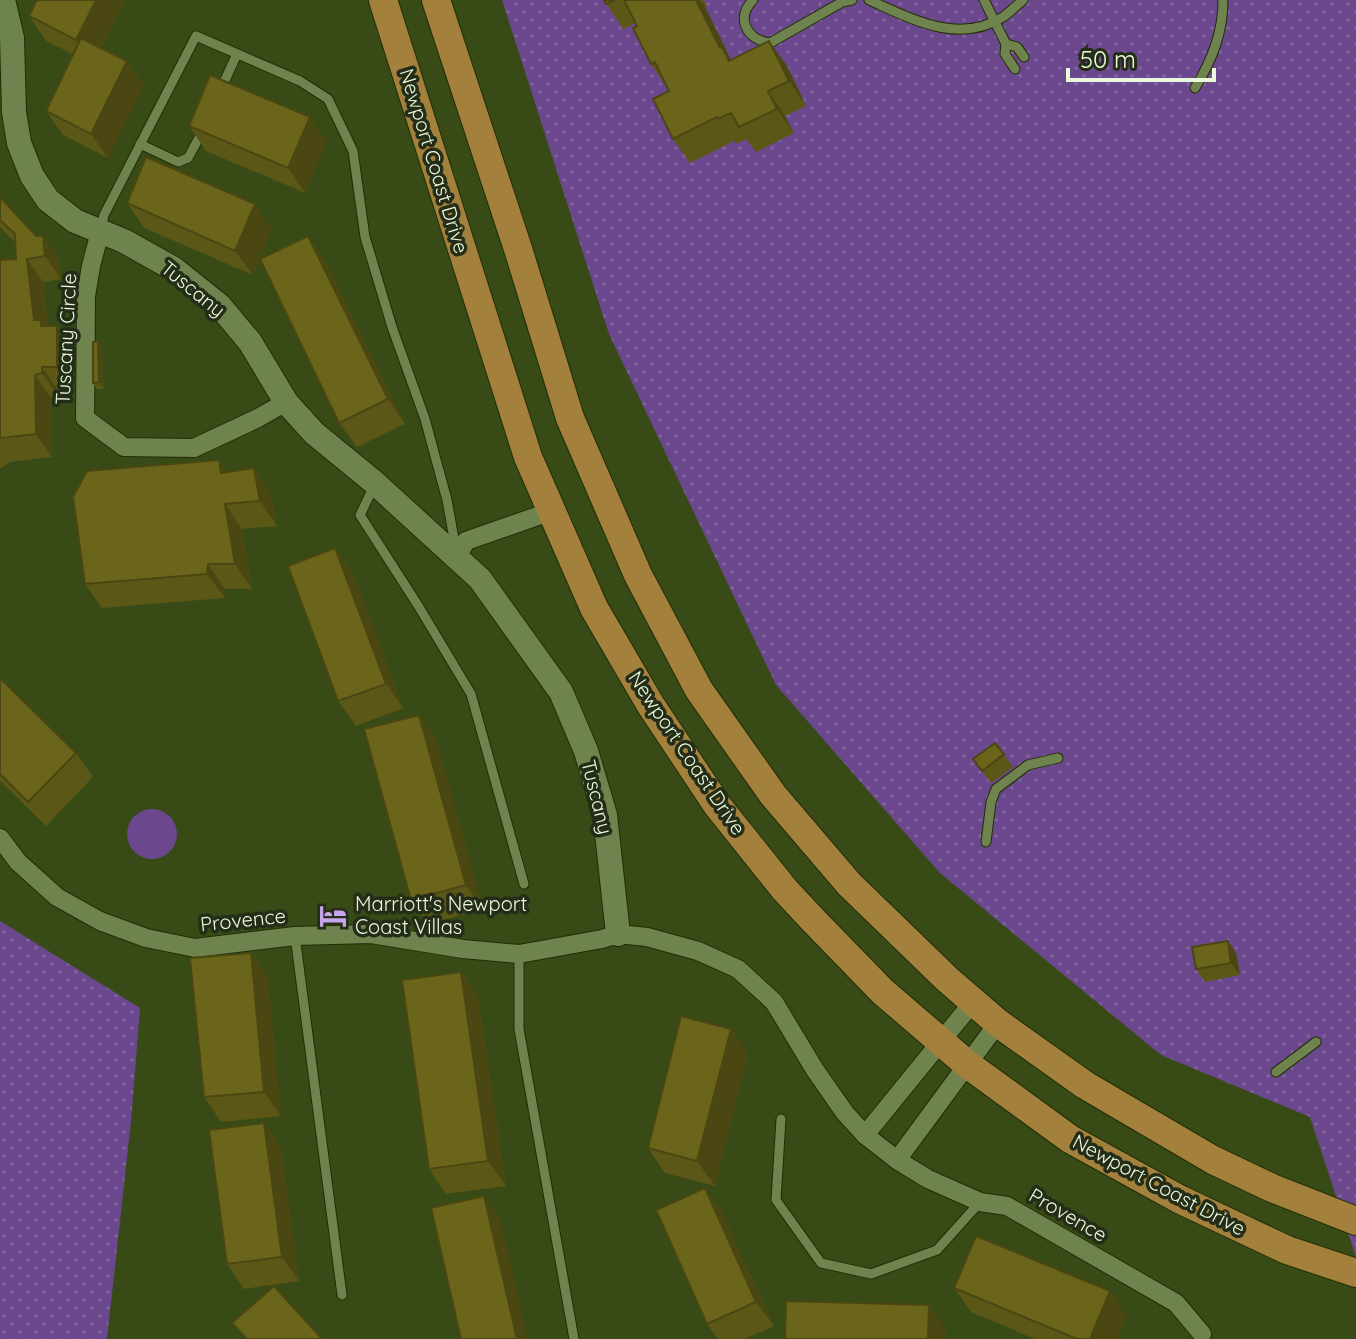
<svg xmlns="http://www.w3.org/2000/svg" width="1356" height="1339" viewBox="0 0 1356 1339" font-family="Quicksand,sans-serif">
<defs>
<pattern id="grass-dots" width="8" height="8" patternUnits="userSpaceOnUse" patternTransform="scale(2)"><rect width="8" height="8" fill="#6b488d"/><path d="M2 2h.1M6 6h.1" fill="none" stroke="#80639c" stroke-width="1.8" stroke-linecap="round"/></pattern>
</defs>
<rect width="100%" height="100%" fill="#384a15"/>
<!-- grass -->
<g fill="url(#grass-dots)">
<polygon points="502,0 1356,0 1356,1257 1310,1117 1161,1055 940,873 776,685 609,334"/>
<polygon points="0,921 140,1008 131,1121 107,1339 0,1339"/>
</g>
<!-- park -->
<circle fill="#6b488d" cx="152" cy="834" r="25"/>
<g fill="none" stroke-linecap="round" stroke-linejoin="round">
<!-- lane casing -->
<g stroke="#212e06" stroke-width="11">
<g id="lane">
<path d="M753,0C735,18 747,40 770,43L842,2L852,0"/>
<path d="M869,0C912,19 958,45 1003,17C1010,12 1017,5 1023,0"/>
<polyline points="984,0 1006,44 1005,54 1015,69"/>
<polyline points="1006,44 1017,47 1024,57"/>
<path d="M1195,88C1212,60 1223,33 1223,0"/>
<polyline points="220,91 237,54"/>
<polyline points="140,144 178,162 188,158 203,130"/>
<polyline points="101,229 104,215 196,36 300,81 328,99 353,151 365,237 392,327 425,419 447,500 456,550"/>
<polyline points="374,486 360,515 419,607 471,694 524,884"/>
<polyline points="986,842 991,802 996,789 1028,765 1058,758"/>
<polyline points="295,936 342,1295"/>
<polyline points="519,954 519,1029 574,1339"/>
<polyline points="1276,1072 1316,1042"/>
<polyline points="781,1119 776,1200 821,1263 871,1274 937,1250 980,1202"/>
</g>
</g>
<!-- street casing -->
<g stroke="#212e06" stroke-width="20">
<g id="street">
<polyline points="100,232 91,266 86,296 85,418 124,447 194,448 258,418 286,402"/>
<polyline points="457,557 466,541 552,511"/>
<polyline points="0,838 18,862 57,897 100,921 146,938 195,948 295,936 371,934 463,949 519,954 602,939 618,934 647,937 698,951 738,969 774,1002 815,1070 845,1113 865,1135 897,1160 928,1179 980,1202 1007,1206 1176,1303 1202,1334"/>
<polyline points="865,1135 973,1002"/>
<polyline points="897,1160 998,1023"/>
</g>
</g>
<!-- secondary casing -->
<g stroke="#212e06" stroke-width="26">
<polyline id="secondary" points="3,0 12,38 14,112 19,143 32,176 48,200 75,221 124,241 174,269 219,305 250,342 286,402 314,433 375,483 480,579 561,692 586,751 605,815 618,934"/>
</g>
<!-- primary casing -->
<g stroke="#212e06" stroke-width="30">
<g id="primary">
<polyline points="383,0 528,457 594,608 650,704 717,805 785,890 813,920 883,992 967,1064 1070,1139 1179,1199 1287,1250 1356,1273"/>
<polyline points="436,0 519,252 570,418 638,575 699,690 773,795 849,884 947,979 998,1023 1085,1085 1213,1160 1272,1188 1356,1221"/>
</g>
</g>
<!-- lane -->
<use href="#lane" stroke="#6f834e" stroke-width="9"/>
<!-- street -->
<use href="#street" stroke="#6f834e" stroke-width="18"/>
<!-- secondary -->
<use href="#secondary" stroke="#6f834e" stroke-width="24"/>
<!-- primary -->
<use href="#primary" stroke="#a3813c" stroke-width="28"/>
</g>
<!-- wall -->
<g fill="#5b5716">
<polygon points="125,0 101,48 127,61 144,86 108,158 63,135 46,111 73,54 46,41 29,16"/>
<polygon points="604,0 704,0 707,6 705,7 731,60 787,66 806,106 785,116 794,133 756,152 746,139 736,144 734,141 690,163 673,139 669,91 651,64 636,23 623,29"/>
<polygon points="189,126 327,142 305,193 206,151"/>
<polygon points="0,197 36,236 43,236 59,259 61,279 43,282 48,326 74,349 73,390 58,390 58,396 51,398 52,457 10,462 0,469 0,260 16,259 15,242 0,227"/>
<polygon points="127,203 272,229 253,275 144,228"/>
<polygon points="325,260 405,424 357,447 339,423"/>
<polygon points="98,341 102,348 104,389 97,389 93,383"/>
<polygon points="219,460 227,472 271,493 277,526 242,529 252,589 225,589 225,598 102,608 85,584"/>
<polygon points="335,548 353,573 403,708 356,726 338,701"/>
<polygon points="0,678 76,753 93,777 46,826 0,781"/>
<polygon points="436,739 483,909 429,924 411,900"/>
<polygon points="995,743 1013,767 991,783 973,759"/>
<polygon points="251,953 268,977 281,1116 221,1122 204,1097"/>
<polygon points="1236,953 1240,975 1205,982 1196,969"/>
<polygon points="461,972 478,996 506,1186 446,1194 429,1169"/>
<polygon points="748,1054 715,1186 665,1173 648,1148"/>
<polygon points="264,1123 281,1147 299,1281 244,1289 227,1264"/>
<polygon points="705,1188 722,1212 774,1326 745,1339 718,1339 707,1324"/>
<polygon points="954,1288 1127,1316 1117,1339 1035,1339 971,1312"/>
</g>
<!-- shaded-wall -->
<g fill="#4a4712">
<polygon points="96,0 125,0 93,64 76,40"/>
<polygon points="696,0 700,0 705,7 731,60 746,86 720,48"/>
<polygon points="769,41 787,66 806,106 789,81"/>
<polygon points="127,61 144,86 108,158 91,134"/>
<polygon points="768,91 785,116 794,133 777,109"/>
<polygon points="310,117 327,142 305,193 288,168"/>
<polygon points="255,204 272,229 253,275 235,251"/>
<polygon points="43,236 59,259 61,279 45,256"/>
<polygon points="308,236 325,260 405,424 388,399"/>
<polygon points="27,259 43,282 48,331 34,320"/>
<polygon points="57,326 74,349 73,390 57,367"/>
<polygon points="98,341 102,348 104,389 99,382"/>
<polygon points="42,367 58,390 58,396 42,373"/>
<polygon points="35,375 51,398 52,457 36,434"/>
<polygon points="219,460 236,485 221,473"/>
<polygon points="254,468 271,493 277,526 260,501"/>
<polygon points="225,504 242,529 252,589 235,564"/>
<polygon points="335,548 353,573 403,708 386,684"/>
<polygon points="208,564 225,589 225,598 207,574"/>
<polygon points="419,715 436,739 483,909 466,885"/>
<polygon points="1228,941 1236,953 1240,975 1231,963"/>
<polygon points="251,953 268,977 281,1116 264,1092"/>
<polygon points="461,972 478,996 506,1186 488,1161"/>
<polygon points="731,1029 748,1054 715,1186 697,1161"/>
<polygon points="264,1123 281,1147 299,1281 282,1257"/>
<polygon points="705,1188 722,1212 774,1326 756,1302"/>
<polygon points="484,1196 501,1221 528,1339 517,1339"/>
<polygon points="1110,1291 1127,1316 1117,1339 1090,1339"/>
<polygon points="929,1305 946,1329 946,1339 928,1339"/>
</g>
<!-- building -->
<g fill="#6a651a" stroke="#4a4712" stroke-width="2">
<polygon points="37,0 96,0 76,40 29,16"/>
<polygon points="604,0 615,0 606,4"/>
<polygon points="624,0 696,0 720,48 722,47 729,61 769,41 789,81 768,91 777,109 739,127 731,113 718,119 717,117 673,139 653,99 669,91 655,62 651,64 633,28 637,26"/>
<polygon points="81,38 127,61 91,134 46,111"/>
<polygon points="210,75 310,117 288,168 189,126"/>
<polygon points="146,157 255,204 235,251 127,203"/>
<polygon points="0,197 36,236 43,236 45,256 27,259 34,320 41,320 41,326 57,326 57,367 42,367 42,373 35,375 36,434 0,438 0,260 16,259 15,234 0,220"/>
<polygon points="308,236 388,399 339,423 260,259"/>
<polygon points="98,341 99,382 93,383 93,342"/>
<polygon points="219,460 221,473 254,468 260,501 225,504 235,564 208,564 207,574 85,584 73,497 87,471"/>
<polygon points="335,548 386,684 338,701 288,566"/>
<polygon points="0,678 76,753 28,802 0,774"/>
<polygon points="419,715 466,885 411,900 364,729"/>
<polygon points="995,743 1004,754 982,771 973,759"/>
<polygon points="1228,941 1231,963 1196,969 1192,947"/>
<polygon points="251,953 264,1092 204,1097 190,958"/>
<polygon points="461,972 488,1161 429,1169 402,980"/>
<polygon points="681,1016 731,1029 697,1161 648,1148"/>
<polygon points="264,1123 282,1257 227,1264 209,1130"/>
<polygon points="705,1188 756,1302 707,1324 656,1210"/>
<polygon points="484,1196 517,1339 461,1339 431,1208"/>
<polygon points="976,1236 1110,1291 1090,1339 1077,1339 954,1288"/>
<polygon points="274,1286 322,1339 247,1339 232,1323"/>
<polygon points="786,1301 929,1305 928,1339 785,1339"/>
</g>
<!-- icons -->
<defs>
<g id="hotel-bare" transform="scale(2.16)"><path d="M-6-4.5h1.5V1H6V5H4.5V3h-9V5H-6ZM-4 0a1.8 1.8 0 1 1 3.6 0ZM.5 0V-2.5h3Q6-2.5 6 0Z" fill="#c8a5ee" stroke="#242d17" stroke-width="2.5" paint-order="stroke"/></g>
</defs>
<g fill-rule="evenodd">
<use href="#hotel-bare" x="333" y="916"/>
</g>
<g text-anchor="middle" stroke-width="7" stroke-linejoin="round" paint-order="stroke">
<!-- street labels -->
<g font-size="20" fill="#ecf8db" stroke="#242d17">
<text transform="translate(434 161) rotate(73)" y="7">Newport Coast Drive</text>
<text transform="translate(193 289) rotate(39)" y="7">Tuscany</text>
<text transform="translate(66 339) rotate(-87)" y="7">Tuscany Circle</text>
<text transform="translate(687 753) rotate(56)" y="7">Newport Coast Drive</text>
<text transform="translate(597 797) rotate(76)" y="7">Tuscany</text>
<text transform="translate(243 920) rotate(-6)" y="7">Provence</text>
<text transform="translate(1159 1185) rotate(28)" y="7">Newport Coast Drive</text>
<text transform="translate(1068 1215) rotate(30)" y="7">Provence</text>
</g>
<!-- poi labels -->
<g font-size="20" fill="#ecf8db" stroke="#242d17" text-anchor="start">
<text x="355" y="911">Marriott's Newport<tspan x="355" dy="23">Coast Villas</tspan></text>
</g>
</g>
<!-- scale -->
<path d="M1068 68v12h146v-12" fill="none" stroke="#ecf8db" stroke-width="4"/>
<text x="1080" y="68" font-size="24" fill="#ecf8db" stroke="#242d17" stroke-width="6" paint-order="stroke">50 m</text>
</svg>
